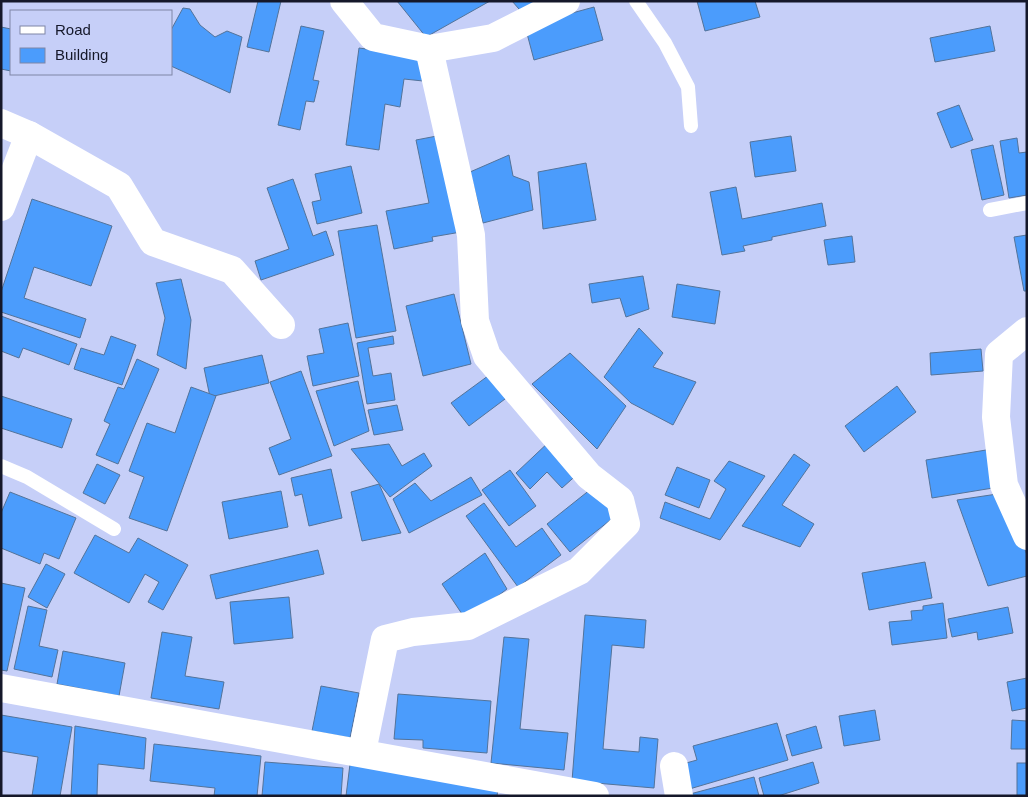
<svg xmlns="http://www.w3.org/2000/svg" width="1028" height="797" viewBox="0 0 1028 797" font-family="Helvetica,sans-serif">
<rect width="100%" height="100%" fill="#c6cff8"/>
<!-- building -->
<g fill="#4b9cfc" stroke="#53739a">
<polygon points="258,1 281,1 269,52 247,47"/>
<polygon points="397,1 490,1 426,37"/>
<polygon points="512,1 545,1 525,16"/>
<polygon points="697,1 755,1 760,17 705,31"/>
<polygon points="594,7 603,40 534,60 525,26"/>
<polygon points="183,8 190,9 200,25 215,37 227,31 242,37 230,93 171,66 171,30"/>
<polygon points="301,26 324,31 313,80 319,81 314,102 306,101 300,130 278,125"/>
<polygon points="990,26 995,51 935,62 930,38"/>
<polygon points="1,27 11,29 11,71 1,69"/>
<polygon points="359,48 426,57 423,81 404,79 400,107 385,104 379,150 346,145"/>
<polygon points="959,105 973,140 951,148 937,113"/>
<polygon points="442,135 461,232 432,237 433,241 394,249 386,211 429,203 416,140"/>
<polygon points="791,136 796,171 755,177 750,142"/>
<polygon points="1017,138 1019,153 1027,152 1027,195 1009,198 1000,141"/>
<polygon points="993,145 1004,195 982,200 971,150"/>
<polygon points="509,155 513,176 529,182 533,210 483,223 470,172"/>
<polygon points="586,163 596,220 543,229 538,172"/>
<polygon points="351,166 362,213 317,224 312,202 321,200 315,174"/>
<polygon points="293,179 313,236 326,231 334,255 261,280 255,261 289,249 267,188"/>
<polygon points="736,187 742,219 822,203 826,226 772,237 772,240 743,246 745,251 722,255 710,192"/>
<polygon points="32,199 112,226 91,286 34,267 24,298 86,319 80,338 1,312 1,292"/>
<polygon points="377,225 396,331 356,338 338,231"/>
<polygon points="1027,235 1027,291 1024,291 1014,237"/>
<polygon points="852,236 855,262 828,265 824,240"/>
<polygon points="643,276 649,309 626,317 620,298 592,303 589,284"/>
<polygon points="181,279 191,320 186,369 157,355 165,318 156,283"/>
<polygon points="677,284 720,291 715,324 672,317"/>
<polygon points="454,294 471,364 423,376 406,306"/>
<polygon points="1,316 77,344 69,365 23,348 19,358 1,351"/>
<polygon points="348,323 359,376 313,386 307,356 324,353 319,329"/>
<polygon points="639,328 663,353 653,367 696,382 673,425 631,403 604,377"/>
<polygon points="111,336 136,345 122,385 74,369 81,348 104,355"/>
<polygon points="393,336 394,344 368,348 373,376 391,373 395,400 367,404 357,343"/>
<polygon points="981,349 983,371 931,375 930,353"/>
<polygon points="570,353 626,406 597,449 532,384"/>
<polygon points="262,355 269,383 210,397 204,368"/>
<polygon points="137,359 159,369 118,464 96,455 110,424 104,421 118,387 124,389"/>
<polygon points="301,371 332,456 279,475 269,448 291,439 270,382"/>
<polygon points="492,373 509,396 469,426 451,403"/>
<polygon points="358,381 369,431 334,446 316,391"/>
<polygon points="897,386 916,412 864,452 845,426"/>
<polygon points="191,387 216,396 167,531 129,518 144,477 129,471 147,423 175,433"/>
<polygon points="1,396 72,419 62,448 1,428"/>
<polygon points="397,405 403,430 374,435 368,410"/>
<polygon points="552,439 581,471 562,488 547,472 530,489 516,473"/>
<polygon points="389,444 402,466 424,453 432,466 390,497 351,449"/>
<polygon points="992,449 999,487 932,498 926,460"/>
<polygon points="794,454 810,465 782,505 814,524 800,547 742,526"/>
<polygon points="729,461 765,476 720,540 660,518 665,502 710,519 726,489 714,481"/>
<polygon points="97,464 120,475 105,504 83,493"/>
<polygon points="677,467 710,480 699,508 665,495"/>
<polygon points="331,469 342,518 309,526 302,494 295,496 291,478"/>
<polygon points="510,470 536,506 509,526 482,490"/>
<polygon points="471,477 482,495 409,533 393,499 415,483 431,501"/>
<polygon points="379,484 401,533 362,541 351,492"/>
<polygon points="596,485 618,514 570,552 547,524"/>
<polygon points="281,491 288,527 229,539 222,502"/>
<polygon points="10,492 76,518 59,559 44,553 40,564 1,548 1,513"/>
<polygon points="1004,493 1027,555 1027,576 988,586 957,500"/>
<polygon points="484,503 516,547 542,528 561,555 518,587 466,516"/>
<polygon points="95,535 129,553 138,538 188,565 163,610 148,602 159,582 145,574 129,603 74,573"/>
<polygon points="318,550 324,574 216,599 210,575"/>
<polygon points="485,553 507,589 466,620 442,584"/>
<polygon points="925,562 932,598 869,610 862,573"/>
<polygon points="46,564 65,574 47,608 28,597"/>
<polygon points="1,583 25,588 7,671 1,670"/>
<polygon points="289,597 293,638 234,644 230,602"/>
<polygon points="943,603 947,638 892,645 889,622 912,620 911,611 923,610 923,606"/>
<polygon points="28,606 47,610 39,646 58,650 52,677 14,669"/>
<polygon points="1008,607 1013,633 978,640 977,632 952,637 948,619"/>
<polygon points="585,615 646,620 644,648 612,645 603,749 639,752 640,737 658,739 654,788 572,781"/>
<polygon points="162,632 192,637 185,676 224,682 219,709 151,698"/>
<polygon points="504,637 529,639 520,729 568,733 564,770 491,763"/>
<polygon points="63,651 125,663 119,696 57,684"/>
<polygon points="1027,678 1027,708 1012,711 1007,682"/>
<polygon points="321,686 359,693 350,738 312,731"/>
<polygon points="398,694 491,701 487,753 423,748 423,740 394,739"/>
<polygon points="875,710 880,740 844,746 839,716"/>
<polygon points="1,715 72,727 60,796 32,796 38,757 1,751"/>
<polygon points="1012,720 1027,721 1027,749 1011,749"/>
<polygon points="777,723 788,760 686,790 679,765 697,760 693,746"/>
<polygon points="75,726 146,738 144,769 98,764 97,796 71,796"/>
<polygon points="816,726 822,748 792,756 786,735"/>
<polygon points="154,744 261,756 257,796 214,796 215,788 150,781"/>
<polygon points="265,762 343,768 341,796 262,796"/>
<polygon points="813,762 819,783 778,796 764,796 759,778"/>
<rect x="1017" y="763" width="10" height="33"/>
<polygon points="350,764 499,781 497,796 346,796"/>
<polygon points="754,777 759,796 690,796 690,794"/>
</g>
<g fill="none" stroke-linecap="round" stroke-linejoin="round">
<!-- lane -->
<g stroke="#fff" stroke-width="14">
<polyline points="636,1 665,43 688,87 691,126"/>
<polyline points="990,210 1027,203"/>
<polyline points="1,466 27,477 114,529"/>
</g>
<!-- street -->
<g stroke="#fff" stroke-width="28">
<polyline points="344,1 373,37 429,49 493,38 566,1"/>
<polyline points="1,123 29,135 119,186 153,242 232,270 281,325"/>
<polyline points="1,207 29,135"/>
<polyline points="1027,331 999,354 996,417 1004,485 1027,536"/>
<polyline points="1,688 595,796"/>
<polyline points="362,752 385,639 413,632 468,626 579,571 626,524 620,500 589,476 487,356 475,321 471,235 429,49"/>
<polyline points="674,766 679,796"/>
</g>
</g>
<!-- border -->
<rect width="1028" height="797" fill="none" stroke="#15182a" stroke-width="5"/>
<!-- legend -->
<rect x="10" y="10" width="162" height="65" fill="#c6cff8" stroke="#7f86a6"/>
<rect x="20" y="26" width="25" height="8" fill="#ffffff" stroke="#7f86a6"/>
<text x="55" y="35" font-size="15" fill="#15182a">Road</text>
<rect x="20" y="48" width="25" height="15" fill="#4b9cfc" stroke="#7f86a6"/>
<text x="55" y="60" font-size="15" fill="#15182a">Building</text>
</svg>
